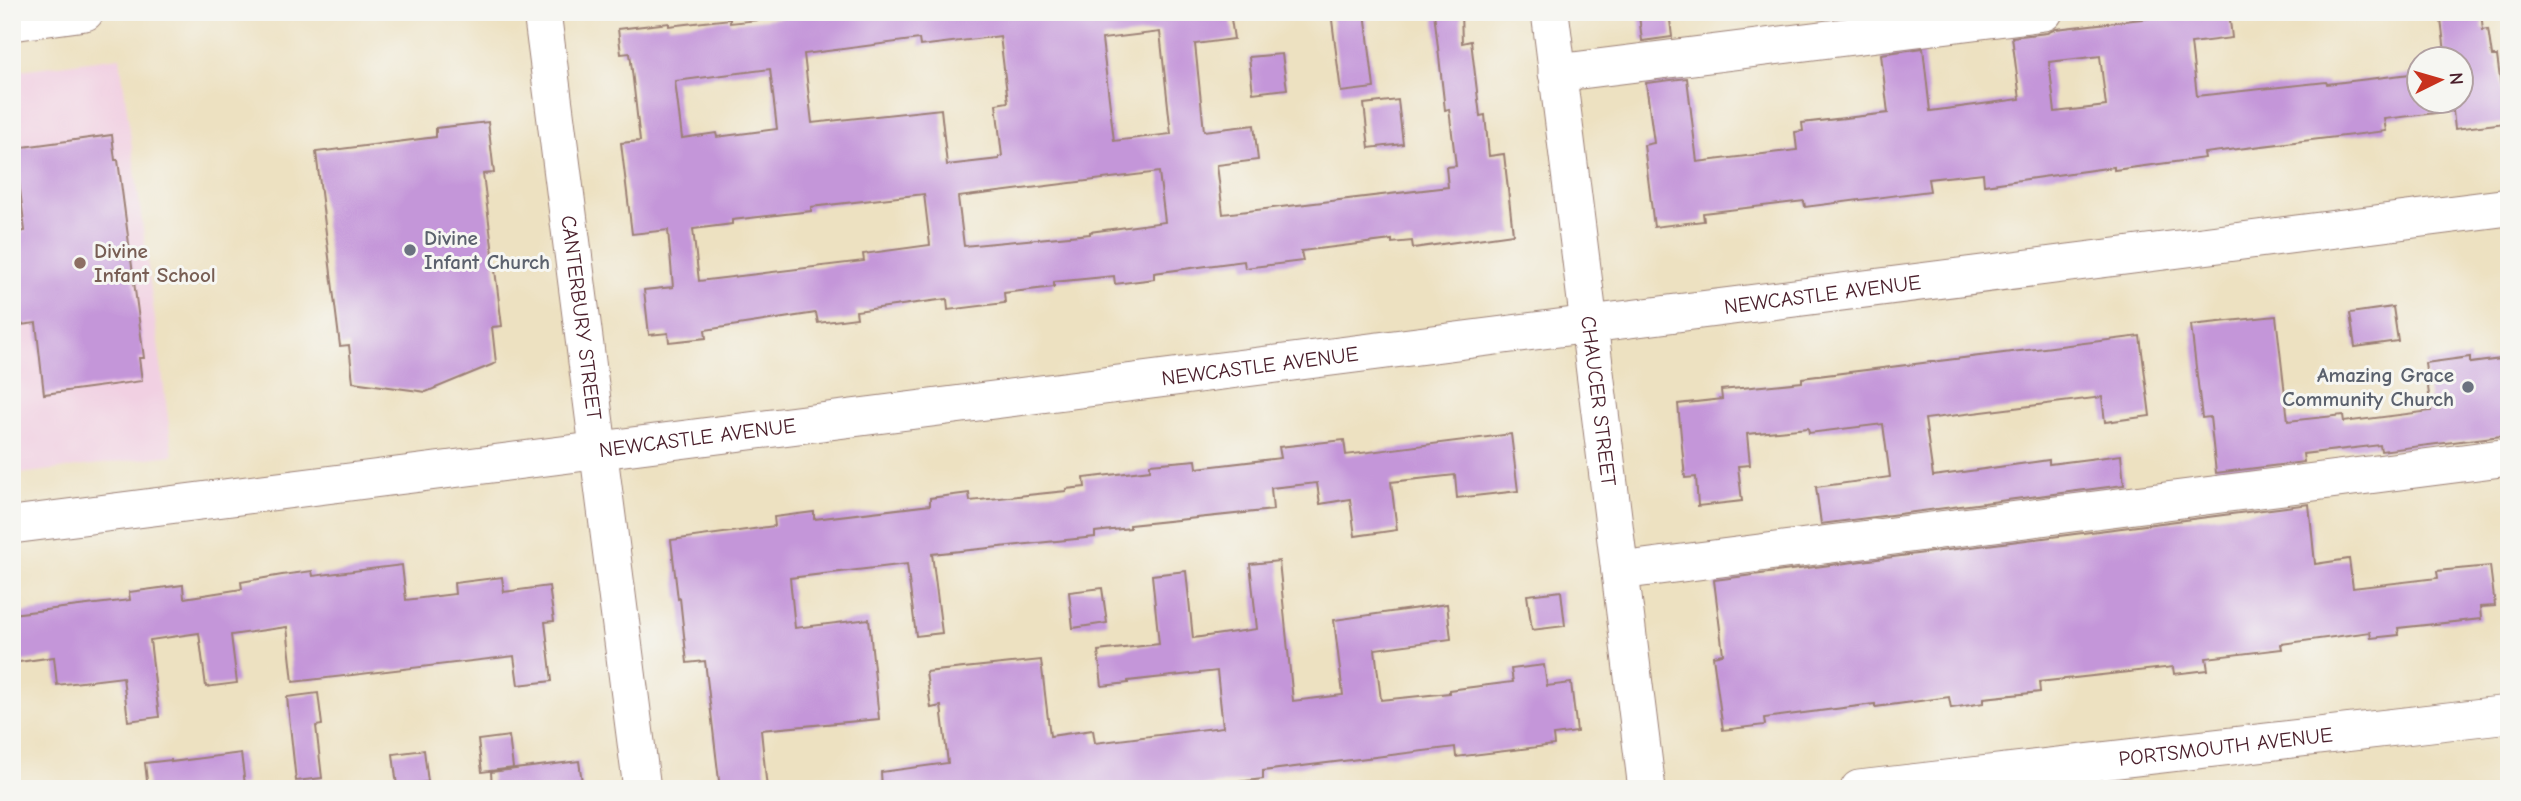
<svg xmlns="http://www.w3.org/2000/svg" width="2521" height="801" viewBox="0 0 2521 801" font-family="'Comic Neue',sans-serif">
<rect width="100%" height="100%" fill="#f6f6f2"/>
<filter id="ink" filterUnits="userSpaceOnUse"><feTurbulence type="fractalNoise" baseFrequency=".0143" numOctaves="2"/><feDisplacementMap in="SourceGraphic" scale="14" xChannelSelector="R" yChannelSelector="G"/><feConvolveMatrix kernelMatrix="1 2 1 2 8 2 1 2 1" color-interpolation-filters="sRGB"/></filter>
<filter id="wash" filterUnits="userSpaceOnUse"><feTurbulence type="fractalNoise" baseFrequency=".00686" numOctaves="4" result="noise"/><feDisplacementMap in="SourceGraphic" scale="28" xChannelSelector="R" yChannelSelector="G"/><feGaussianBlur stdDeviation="1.57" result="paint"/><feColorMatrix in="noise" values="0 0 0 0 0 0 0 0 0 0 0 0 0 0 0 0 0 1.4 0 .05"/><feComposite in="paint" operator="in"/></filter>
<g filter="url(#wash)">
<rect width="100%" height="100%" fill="#ede1c1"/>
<!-- built -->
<polygon fill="#f1d0e2" points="120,57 173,455 12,475 12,71"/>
<g id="blocks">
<!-- building -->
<g fill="#c496d9" fill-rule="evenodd">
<path d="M831,12H1230L1234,39L1195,44L1204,131L1254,125L1258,160L1217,165L1223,214L1448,187L1446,167L1456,166L1449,109L1445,110L1434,12H1461L1462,43L1471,41L1480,116L1485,115L1489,156L1504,154L1513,234L1413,248L1412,241L1392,243V240L1301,251L1303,261L1245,268L1244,261L1154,273V279L1115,284L1114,276L1054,282V287L1004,293L1005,303L948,310L947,299L856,311L857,318L818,323L816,313L705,330L706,338L669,342L668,333L649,335L644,290L673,287L668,230L632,234L621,143L640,141L630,53L621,54L618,29L669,23V26L730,19V23ZM1160,32L1171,134L1114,141L1102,39ZM1000,36L1008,102L996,104L1002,156L999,157V159L947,165L941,109L812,123L804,54L919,39L920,46ZM770,69L777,129L717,137L716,133L682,138L675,81ZM1159,172L1165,222L1090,232V234L964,246L958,197ZM924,194L930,245L863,254L864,261L699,281L693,229L732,224V220L811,211V207Z"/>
<polygon points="1331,12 1365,12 1374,88 1341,92"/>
<polygon points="1669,12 1672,37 1642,41 1639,15"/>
<path d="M2158,12H2229L2232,38L2191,43L2197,96L2326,82L2327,84L2419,73V102H2461V60H2446L2440,12H2481L2483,30L2488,29L2492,56H2497L2506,123L2455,129L2453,111L2384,119L2386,131L2204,153L2205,158L2114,170V167L1984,185L1983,173L1928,179L1930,191L1805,207L1804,201L1703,213L1704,221L1654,227L1644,145L1654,143L1646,83L1687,78L1697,162L1797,150L1795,132L1803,131L1802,123L1888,113L1881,54L1923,48L1930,111L2020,99L2012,37L2047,33L2056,29L2158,17ZM2100,56L2106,106L2055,112L2049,62Z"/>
<polygon points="1282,54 1287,89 1253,93 1249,57"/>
<polygon points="1398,100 1403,144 1369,148 1364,104"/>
<polygon points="488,122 494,173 483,174 502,326 492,327 496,363 426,392 353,382 349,345 340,346 316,152 436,137 436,128"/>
<polygon points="112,135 115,160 118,160 144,358 139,358 142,381 44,394 36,323 12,326 12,233 25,231 15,148"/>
<polygon points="2393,307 2398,341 2355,347 2350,313"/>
<polygon points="2276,316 2288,421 2343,415 2344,422 2431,411 2425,363 2470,357 2470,363 2509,358 2509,435 2381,451 2380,445 2303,454 2304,462 2216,473 2210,417 2202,418 2191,325"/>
<polygon points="2140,336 2150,416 2105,422 2102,397 1925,419 1933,476 2049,460 2049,464 2121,455 2124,485 1821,524 1816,487 1890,477 1883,424 1809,433 1808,428 1747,434 1750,465 1738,466 1742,501 1698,506 1696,477 1685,478 1678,404 1722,399 1721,390 1802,382 1802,378"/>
<polygon points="1511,434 1518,491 1457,498 1455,475 1391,482 1397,530 1355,536 1350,499 1320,504 1317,483 1271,488 1273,510 1130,525 1130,528 1095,532 1095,537 932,554 942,633 916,636 907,564 790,578 795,628 869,619 879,719 761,730 767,789 720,789 705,661 687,663 680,598 678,599 671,540 775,526 774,517 814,512 814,519 930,505 930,498 969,493 970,501 1066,491 1066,489 1085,487 1084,478 1150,470 1150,464 1196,460 1197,468 1281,458 1279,447 1344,440 1346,455"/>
<polygon points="2309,504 2315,564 2349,559 2353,588 2438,578 2437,571 2490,566 2495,606 2480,607 2481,619 2398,628 2399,635 2371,638 2370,632 2281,644 2282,649 2206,658 2208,670 2174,674 2173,667 2039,682 2040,692 1984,698 1984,703 1951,708 1949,697 1875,707 1875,704 1764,718 1765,725 1723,730 1713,656 1723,654 1714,580"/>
<polygon points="1279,561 1293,701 1343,695 1334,620 1447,604 1451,639 1375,649 1381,700 1449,693 1449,690 1513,682 1511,669 1544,665 1547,686 1571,683 1577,732 1553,735 1554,745 1456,757 1455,747 1263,771 1263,779 1176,789 1146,789 1145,783 1101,789 882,789 881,772 948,763 941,706 931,708 926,672 1041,660 1050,736 1093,730 1095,743 1223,727 1217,671 1128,681 1128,683 1102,686 1098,651 1159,644 1152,575 1186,571 1193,638 1257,629 1250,564"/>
<polygon points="402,565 406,600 455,594 454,583 502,577 504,592 549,586 554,621 545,622 552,681 518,685 514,656 293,682 287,627 231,635 237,683 206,687 199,633 150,640 159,717 128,721 123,677 57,685 54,657 12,663 12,614 130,600 129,592 183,585 184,598 242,589 241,582 282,575 312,571 313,576"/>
<polygon points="1102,588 1107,623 1073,628 1069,592"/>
<polygon points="1561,591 1565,626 1532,630 1527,595"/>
<polygon points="318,693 322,725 316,726 322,778 296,781 287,697"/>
<polygon points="509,736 513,768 482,772 478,740"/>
<polygon points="424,750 428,782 397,786 393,754"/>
<polygon points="241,753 245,785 214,789 148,789 145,763 171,760 171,762"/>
<polygon points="579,761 583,789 492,789 491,772"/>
</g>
</g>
</g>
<g filter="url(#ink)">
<use href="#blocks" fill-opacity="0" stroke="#9c8076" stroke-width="2"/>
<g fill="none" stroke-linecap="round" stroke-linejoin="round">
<!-- minor casing -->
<g stroke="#9c8076" stroke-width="39">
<g id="minor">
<path id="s1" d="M542,12L642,789"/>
<path id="s2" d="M1550,12L1647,789"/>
<polyline points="12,22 85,12"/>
<polyline points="1557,73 2044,12"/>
<path id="s3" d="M12,525L2509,207"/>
<polyline points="1620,571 2509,457"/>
<path id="s4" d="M1859,789L2509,714"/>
</g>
</g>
<!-- minor -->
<use href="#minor" stroke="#fff" stroke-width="37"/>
</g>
</g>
<!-- markers -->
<g fill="#6b7280" stroke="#f6f6f2" stroke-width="2.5">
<circle cx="410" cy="250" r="7"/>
<circle cx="2468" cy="387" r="7"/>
</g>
<circle fill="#8d6e63" stroke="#f6f6f2" stroke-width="2.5" cx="80" cy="263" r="7"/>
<g text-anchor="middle" stroke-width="6" stroke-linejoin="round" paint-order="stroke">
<!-- worship labels -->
<g font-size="21" font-weight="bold" fill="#5b616d" stroke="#f6f6f2" text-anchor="start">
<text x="424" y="245">Divine<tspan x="424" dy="24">Infant Church</tspan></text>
<text x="2454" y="382" text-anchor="end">Amazing Grace<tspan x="2454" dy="24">Community Church</tspan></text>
</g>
<!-- education labels -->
<g font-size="21" font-weight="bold" fill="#785e54" stroke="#f6f6f2" text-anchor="start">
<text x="94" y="258">Divine<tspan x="94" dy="24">Infant School</tspan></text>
</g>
<!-- street labels -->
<g font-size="21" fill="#4a1f2b" stroke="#f6f6f2">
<text dy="7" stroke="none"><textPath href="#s3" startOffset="1825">NEWCASTLE AVENUE</textPath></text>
<text dy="7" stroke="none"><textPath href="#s1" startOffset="308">CANTERBURY STREET</textPath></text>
<text dy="7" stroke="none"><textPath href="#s3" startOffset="1258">NEWCASTLE AVENUE</textPath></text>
<text dy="7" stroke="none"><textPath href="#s2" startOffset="392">CHAUCER STREET</textPath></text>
<text dy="7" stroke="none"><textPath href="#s3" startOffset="691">NEWCASTLE AVENUE</textPath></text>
<text dy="7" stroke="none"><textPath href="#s4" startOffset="369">PORTSMOUTH AVENUE</textPath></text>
</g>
</g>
<!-- margin -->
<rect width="2521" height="801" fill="none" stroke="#f6f6f2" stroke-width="42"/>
<!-- north arrow -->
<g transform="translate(2440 80) rotate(85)"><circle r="33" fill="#f6f6f2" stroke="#b1a0a2" stroke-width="2"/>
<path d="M0-5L12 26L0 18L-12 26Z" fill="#c8321e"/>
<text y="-10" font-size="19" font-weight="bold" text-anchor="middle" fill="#4a1f2b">N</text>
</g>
</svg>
